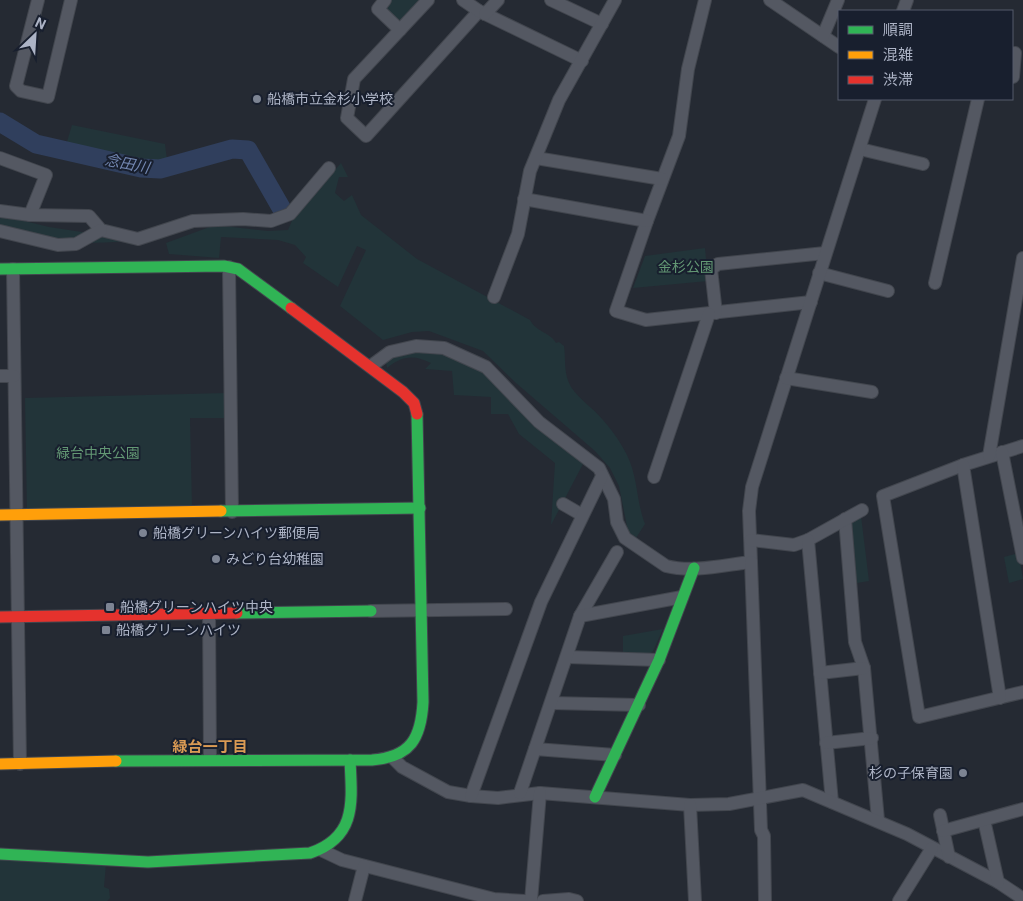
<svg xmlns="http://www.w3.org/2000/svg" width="1023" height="901" viewBox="0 0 1023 901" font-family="Roboto,'Noto Sans JP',sans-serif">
<rect width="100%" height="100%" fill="#252a33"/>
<!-- green -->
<g fill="#223439">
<polygon points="390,0 420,0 400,22 384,11"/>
<polygon points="72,125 165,144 167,160 141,160 66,145"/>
<path d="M341,163L348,177H339L335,193L344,201L352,195L361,215L417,259L530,320C536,332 550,332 556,343L559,342L564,346C566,360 563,373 571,387C580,400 593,408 603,420C612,430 621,443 627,455C638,477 636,501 645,524L634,541L629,536L619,486L610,468L595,451L516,383L483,351L429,331L412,332L383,340L340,306L366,250L357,246L338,287L303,263L306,257L295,245L278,240L221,237L219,258L169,254L166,243L215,225L268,231L288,230L294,216Z"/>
<path d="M0,215L49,227L101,235L194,228C154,240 102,246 60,241C40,239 20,231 0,226Z"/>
<polygon points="705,248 708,281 633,288 645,256"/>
<path d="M434,350L482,372L584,462L551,525L555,463L519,434L508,414H491V397L454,395L452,371L425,369L431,363C414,354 401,356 387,368L386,362L394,355Z"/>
<polygon points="227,393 226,418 190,418 192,507 27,511 25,398"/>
<polygon points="861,516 869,581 857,583 853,580 851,523"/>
<polygon points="1015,554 1019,556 1023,579 1009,583 1004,557"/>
<polygon points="663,629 653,651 647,656 623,655 623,636"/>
<polygon points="0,858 106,864 104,887 109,889 110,898 107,901 0,901"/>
</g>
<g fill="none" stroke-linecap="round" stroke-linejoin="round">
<!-- river -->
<polyline stroke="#303f5d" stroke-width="19" points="0,122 36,144 141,168 160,169 232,149 248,150 283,211"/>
<!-- street casing -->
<g stroke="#42464e" stroke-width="14">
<g id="street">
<polyline points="38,0 16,86 21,91 48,97 71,0"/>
<polyline points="385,0 378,9 400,30"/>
<polyline points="428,0 354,79 347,118 366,136 479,11"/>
<polyline points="463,0 479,11 582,61"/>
<polyline points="551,0 602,24"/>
<polyline points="705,0 688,69 679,136 647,221 616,311 646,320 811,302"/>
<polyline points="770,0 839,47"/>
<polyline points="903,11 907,0"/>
<polyline points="485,14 498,0"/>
<polyline points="823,36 838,0"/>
<polyline points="1013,77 1015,53"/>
<polyline points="860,149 923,164"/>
<polyline points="0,158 46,175 30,215"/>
<polyline points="536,158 662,179"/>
<polyline points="524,199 647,221"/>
<polyline points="0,211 30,215 89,216 101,230 138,239 193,221 243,219 271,221 290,214 329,168"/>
<polyline points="0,231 58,245 76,244 101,230"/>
<polyline points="229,267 232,512"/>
<polyline points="13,269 20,764"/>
<polyline points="819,273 888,291"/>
<polyline points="935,283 978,99"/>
<polyline points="494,297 518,234 530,171 544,137 559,100 615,0"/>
<polyline points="716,313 711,269 718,264 825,253"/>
<path d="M371,366L390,352L416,346L444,348L486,367L539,422L599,468L614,499L617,522L625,538L666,566C693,573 724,565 751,562L749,511L752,487L875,99"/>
<polyline points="0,376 14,376"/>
<polyline points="786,378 872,392"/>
<polyline points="1023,446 963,465 883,496 919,717 1023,692"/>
<polyline points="1002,452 1023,558"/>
<polyline points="989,456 1023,258"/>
<polyline points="963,465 1000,698"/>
<polyline points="654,477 709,314"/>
<polyline points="563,504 582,515"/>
<polyline points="845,519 855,642 864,668 878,820"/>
<polyline points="751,540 794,545 808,540 862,510"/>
<polyline points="808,540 832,802"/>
<polyline points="751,562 761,830 764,836 765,901"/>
<polyline points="371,611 506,609"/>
<polyline points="209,613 210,759"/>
<polyline points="580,616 617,552"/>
<polyline points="567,657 659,660"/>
<polyline points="820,673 864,668"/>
<polyline points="551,703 639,705"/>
<polyline points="826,743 872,738"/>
<polyline points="535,749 615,755"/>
<polyline points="392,757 402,767 448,792 471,796 498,798 540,793 690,805 729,804 803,790 907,834 998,882 1022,898"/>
<polyline points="520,793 580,616 682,597"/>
<polyline points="471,796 541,602 602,476"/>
<polyline points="690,805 695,901"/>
<polyline points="940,815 949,857"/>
<polyline points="984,820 998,882"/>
<polyline points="943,831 1023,809"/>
<polyline points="323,851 342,860 494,899 525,901"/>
<polyline points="355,901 364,866"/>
<polyline points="531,901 540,793"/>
<polyline points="543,901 569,899 577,901"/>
<polyline points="899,901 932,848"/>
</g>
</g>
<!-- fast casing -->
<g stroke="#42464e" stroke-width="13">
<g id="fast">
<polyline points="0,269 224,266 238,269 291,308"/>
<polyline points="221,511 420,508"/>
<polyline points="237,613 371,611"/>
<path d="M116,761L372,760C411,757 421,738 423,702L417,414"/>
<polyline points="595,797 659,660 694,568"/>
<path d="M0,854L148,862L310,853C357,837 352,802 350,760"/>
</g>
</g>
<!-- slow casing -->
<g stroke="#42464e" stroke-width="13">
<g id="slow">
<polyline points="0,515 221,511"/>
<polyline points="0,764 116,761"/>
</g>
</g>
<!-- jam casing -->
<g stroke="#42464e" stroke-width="13">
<g id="jam">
<polyline points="291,308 403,392 414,403 417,414"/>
<polyline points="0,617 237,613"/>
</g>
</g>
<!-- street -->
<use href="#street" stroke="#545862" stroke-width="12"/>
<!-- fast -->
<use href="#fast" stroke="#30b455" stroke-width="11"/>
<!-- slow -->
<use href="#slow" stroke="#ff9f0a" stroke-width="11"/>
<!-- jam -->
<use href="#jam" stroke="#e5322d" stroke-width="11"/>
</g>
<!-- markers -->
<g fill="#7d8493" stroke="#181f2e" stroke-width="2">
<circle cx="257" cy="99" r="5"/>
<circle cx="143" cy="533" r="5"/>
<circle cx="216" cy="559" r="5"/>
<rect x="105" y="602" width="10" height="10" rx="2.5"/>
<rect x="101" y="625" width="10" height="10" rx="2.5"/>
<circle cx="963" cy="773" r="5"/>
</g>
<g text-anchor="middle" stroke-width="4" stroke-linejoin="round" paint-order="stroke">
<!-- poi labels -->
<g font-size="14" fill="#adb4c6" stroke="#181f2e" text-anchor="start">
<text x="267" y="104">船橋市立金杉小学校</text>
<text x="153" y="538">船橋グリーンハイツ郵便局</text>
<text x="226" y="564">みどり台幼稚園</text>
<text x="120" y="612">船橋グリーンハイツ中央</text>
<text x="116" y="635">船橋グリーンハイツ</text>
<text x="953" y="778" text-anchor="end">杉の子保育園</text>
</g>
<!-- park labels -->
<g font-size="14" fill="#639874" stroke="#181f2e">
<text x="686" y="272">金杉公園</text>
<text x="98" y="458">緑台中央公園</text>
</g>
<!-- water labels -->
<g font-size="15" font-style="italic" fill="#7387b1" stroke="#181f2e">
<text transform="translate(127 164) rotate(11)" y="5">念田川</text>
</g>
<!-- neighbourhood labels -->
<g font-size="15" font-weight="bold" fill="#da9a54" stroke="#181f2e">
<text x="210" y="752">緑台一丁目</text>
</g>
</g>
<!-- legend -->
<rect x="838" y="10" width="175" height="90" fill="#181f2e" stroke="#545b6b"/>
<rect x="848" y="26" width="25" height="8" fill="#30b455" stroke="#545b6b"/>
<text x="883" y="35" font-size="15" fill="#adb4c6">順調</text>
<rect x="848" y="51" width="25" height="8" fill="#ff9f0a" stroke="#545b6b"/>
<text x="883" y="60" font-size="15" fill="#adb4c6">混雑</text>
<rect x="848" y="76" width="25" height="8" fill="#e5322d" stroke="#545b6b"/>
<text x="883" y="85" font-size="15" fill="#adb4c6">渋滞</text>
<!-- north arrow -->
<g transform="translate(35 35) rotate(25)" stroke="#181f2e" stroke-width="4" paint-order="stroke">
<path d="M0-4L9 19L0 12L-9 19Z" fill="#adb4c6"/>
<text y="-8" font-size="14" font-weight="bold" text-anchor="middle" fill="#adb4c6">N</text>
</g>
</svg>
